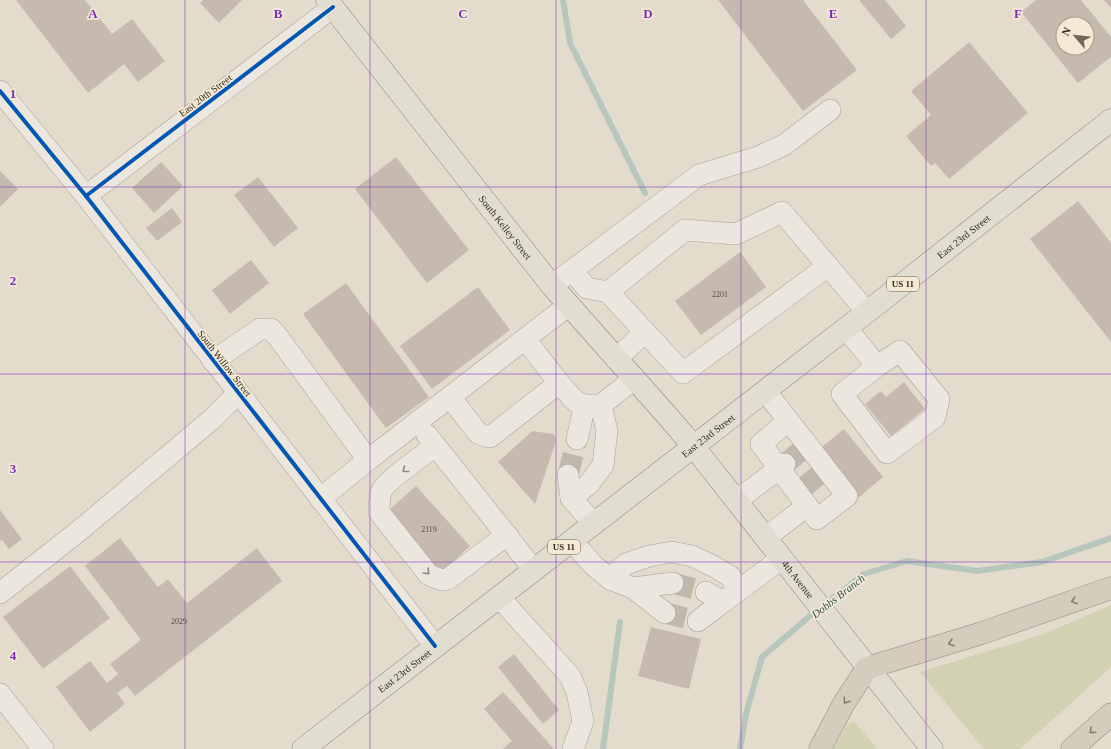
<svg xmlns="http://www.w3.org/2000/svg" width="1111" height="749" viewBox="0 0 1111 749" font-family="'Times New Roman',serif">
<rect width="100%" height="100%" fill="#e3dccd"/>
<!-- green -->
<g fill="#d2d1b1">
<polygon points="1111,605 1111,667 1020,749 984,749 920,672 1044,634"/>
<polygon points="854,721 877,749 834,749 847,725"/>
</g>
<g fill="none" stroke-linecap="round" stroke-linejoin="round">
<!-- stream -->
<g stroke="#b8c7be" stroke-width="6">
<polyline points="563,0 570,43 645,193"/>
<polyline points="603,749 620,622"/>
<polyline points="740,749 746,714 762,657 811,615 864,574 907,561 977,571 1042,562 1111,538"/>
</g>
</g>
<!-- building -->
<g fill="#c6baae" fill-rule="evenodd">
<polygon points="16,0 85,0 112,34 132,19 165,61 138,82 124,64 88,93"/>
<polygon points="203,0 242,0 219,23 200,3"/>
<polygon points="718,0 803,0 857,70 803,111"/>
<polygon points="859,0 885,0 906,26 891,39"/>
<path d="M1036,0H1081L1111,37V57L1078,83L1021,12ZM1063,24H1087V48H1063Z"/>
<polygon points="1104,0 1111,0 1111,8"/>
<polygon points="969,42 1028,113 949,179 935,163 931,166 906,136 931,115 911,91"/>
<polygon points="396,157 469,250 427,283 355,189"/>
<polygon points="161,162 183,186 154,213 132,188"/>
<polygon points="0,171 18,189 0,207"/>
<polygon points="258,177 298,228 274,247 234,195"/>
<polygon points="1078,201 1111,243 1111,342 1030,239"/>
<polygon points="172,208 182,222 157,241 146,228"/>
<polygon points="740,252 766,287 701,335 675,301"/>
<polygon points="251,260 269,283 230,314 212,290"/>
<polygon points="346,283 429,397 386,428 303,314"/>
<polygon points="478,287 510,330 432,389 400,346"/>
<polygon points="904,382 925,409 891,436 865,404 881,391 886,397"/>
<polygon points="844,429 883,477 857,499 818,450"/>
<polygon points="532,431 554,434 556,441 535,504 498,462"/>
<polygon points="416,486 470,546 441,573 387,512"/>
<polygon points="0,510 22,539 9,549 2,540 0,541"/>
<polygon points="120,538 158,587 168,579 187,603 257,548 282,581 135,696 127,686 117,693 125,704 90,732 56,687 90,661 107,683 118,674 110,664 141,640 85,566"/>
<polygon points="70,566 110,618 43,669 3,617"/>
<polygon points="651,627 701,639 689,689 638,676"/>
<polygon points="514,654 559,710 543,724 498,667"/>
<polygon points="503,692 554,749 503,749 512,741 484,709"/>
</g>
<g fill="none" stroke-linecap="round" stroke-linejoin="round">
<!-- minor-tunnel -->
<g stroke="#c0b8aa" stroke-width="21" stroke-dasharray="21 10" stroke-linecap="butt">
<polyline points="785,464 802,450"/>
<polyline points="568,475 577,439"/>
<polyline points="803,488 820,474"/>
<polyline points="673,583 706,592"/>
<polyline points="665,613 698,621"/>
</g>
<!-- minor casing -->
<g stroke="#a8a197" stroke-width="22">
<g id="minor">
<polyline points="0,91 86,196 435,646"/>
<polyline points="86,196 333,7"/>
<polyline points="572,271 587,288 608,292 683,373 828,266"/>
<polyline points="562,278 699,175 758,157 784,145 830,110"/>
<polyline points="608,292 685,230 736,234 782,212 867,312"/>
<polyline points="846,328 877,366 842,394 887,453 935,417 939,399 900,351 877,366"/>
<polyline points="616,359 645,332"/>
<polyline points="213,361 260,329 271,329 278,337 368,460 569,305"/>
<polyline points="559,383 576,402 585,405 601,405 634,379"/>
<path d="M765,391C793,426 820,461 847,496L817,519L761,444L788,421"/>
<polyline points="450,397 478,433 485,436 490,437 559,383 525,339"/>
<polyline points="427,435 534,570"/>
<polyline points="577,439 585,405"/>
<path d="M435,446C425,454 386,481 382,490C379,497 379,504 379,512L429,575L442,580L448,579L507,535"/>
<polyline points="568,475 571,498 594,524"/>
<polyline points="571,498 589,484 603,465 607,431 601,405"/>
<polyline points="320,499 368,460"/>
<polyline points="736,501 785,464"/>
<polyline points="765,538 807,506"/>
<polyline points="572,541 593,565 610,579 633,588 665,613"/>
<polyline points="610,579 626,564 649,556 672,552 692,556 713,566 730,576 739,590"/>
<polyline points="633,588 673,583"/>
<polyline points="0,593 80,530 211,420 238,393"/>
<polyline points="499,597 570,676 577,692 583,721 573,749"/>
<polyline points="723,602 781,559"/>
<polyline points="698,621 723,602 706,592"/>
<polyline points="0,694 43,749"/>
</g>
</g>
<!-- major casing -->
<g stroke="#8d867d" stroke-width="23">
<g id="major">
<path id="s1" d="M327,0L552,286L671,420L694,447L932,749"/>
<path id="s2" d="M303,749L867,312L1111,120"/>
</g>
</g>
<!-- highway casing -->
<g stroke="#8d867d" stroke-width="23">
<g id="highway">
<polyline points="820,749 843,705 867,668 982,633 1111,588"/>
<polyline points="1072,749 1111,714"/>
</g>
</g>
<!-- minor -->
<use href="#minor" stroke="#ebe7df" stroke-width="21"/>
<!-- major -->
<use href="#major" stroke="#e2ddd1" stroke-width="22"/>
<!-- highway -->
<use href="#highway" stroke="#d5ccbe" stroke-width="22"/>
<!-- cycleway casing -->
<g stroke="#f3e9d4" stroke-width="6">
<g id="cycleway">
<polyline points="0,91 86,196 435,646"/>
<polyline points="86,196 333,7"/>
</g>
</g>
<!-- cycleway -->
<use href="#cycleway" stroke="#0057b8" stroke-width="4"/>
</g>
<!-- one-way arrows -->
<defs><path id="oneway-chevron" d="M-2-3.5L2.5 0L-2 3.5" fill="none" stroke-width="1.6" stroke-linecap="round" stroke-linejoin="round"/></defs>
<g stroke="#90887f">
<use href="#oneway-chevron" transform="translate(405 470) rotate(142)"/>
<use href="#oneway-chevron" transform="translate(427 572) rotate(46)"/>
</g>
<g stroke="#867b6e">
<use href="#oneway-chevron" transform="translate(1074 601) rotate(160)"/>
<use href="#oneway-chevron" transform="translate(951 643) rotate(164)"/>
<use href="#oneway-chevron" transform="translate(846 701) rotate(123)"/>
<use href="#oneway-chevron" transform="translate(1092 731) rotate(138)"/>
</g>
<!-- grid -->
<path fill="none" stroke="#7b2cbf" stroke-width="1" stroke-opacity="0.55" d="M185,0V749M370,0V749M556,0V749M741,0V749M926,0V749M0,187H1111M0,374H1111M0,562H1111"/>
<g text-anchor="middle" stroke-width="3.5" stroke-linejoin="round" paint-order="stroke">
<!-- number labels -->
<g font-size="8" fill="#5a4e43">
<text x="720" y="297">2201</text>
<text x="429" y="532">2119</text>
<text x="179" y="624">2029</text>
</g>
<!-- shield labels -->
<g fill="#f3e9d4" stroke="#6f6355" stroke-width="1">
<rect x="887" y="277" width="32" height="14" rx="3"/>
<rect x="548" y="540" width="32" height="14" rx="3"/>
</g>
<g font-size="9" font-weight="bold" fill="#362a1f">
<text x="903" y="287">US 11</text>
<text x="564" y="550">US 11</text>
</g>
<!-- street labels -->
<g font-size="10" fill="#362a1f" stroke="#f3e9d4">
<text transform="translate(205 95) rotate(-37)" y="4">East 20th Street</text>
<text dy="4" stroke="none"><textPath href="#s1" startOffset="289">South Kelley Street</textPath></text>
<text dy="4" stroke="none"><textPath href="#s2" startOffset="836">East 23rd Street</textPath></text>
<text transform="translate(225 363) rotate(52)" y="4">South Willow Street</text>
<text dy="4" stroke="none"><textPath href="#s2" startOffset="512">East 23rd Street</textPath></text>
<text dy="4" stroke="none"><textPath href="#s1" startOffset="747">4th Avenue</textPath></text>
<text dy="4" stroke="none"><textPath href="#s2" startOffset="128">East 23rd Street</textPath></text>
</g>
<!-- water labels -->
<g font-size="11" font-style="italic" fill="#305451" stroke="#f3e9d4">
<text transform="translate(838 596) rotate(-38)" y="4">Dobbs Branch</text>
</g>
</g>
<g font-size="13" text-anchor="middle" font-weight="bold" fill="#7b2cbf" stroke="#f3e9d4" stroke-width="3.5" stroke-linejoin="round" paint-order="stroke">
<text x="93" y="18">A</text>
<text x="278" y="18">B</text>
<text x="463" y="18">C</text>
<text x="648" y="18">D</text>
<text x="833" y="18">E</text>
<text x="1018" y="18">F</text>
<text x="13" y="98">1</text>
<text x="13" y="285">2</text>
<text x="13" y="473">3</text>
<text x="13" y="660">4</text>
</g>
<!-- north arrow -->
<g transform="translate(1075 36) rotate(298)"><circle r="19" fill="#f3e9d4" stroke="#a79d8c"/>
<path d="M0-3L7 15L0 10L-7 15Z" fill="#73685c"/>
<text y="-6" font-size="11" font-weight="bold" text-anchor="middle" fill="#362a1f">N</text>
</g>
</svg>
